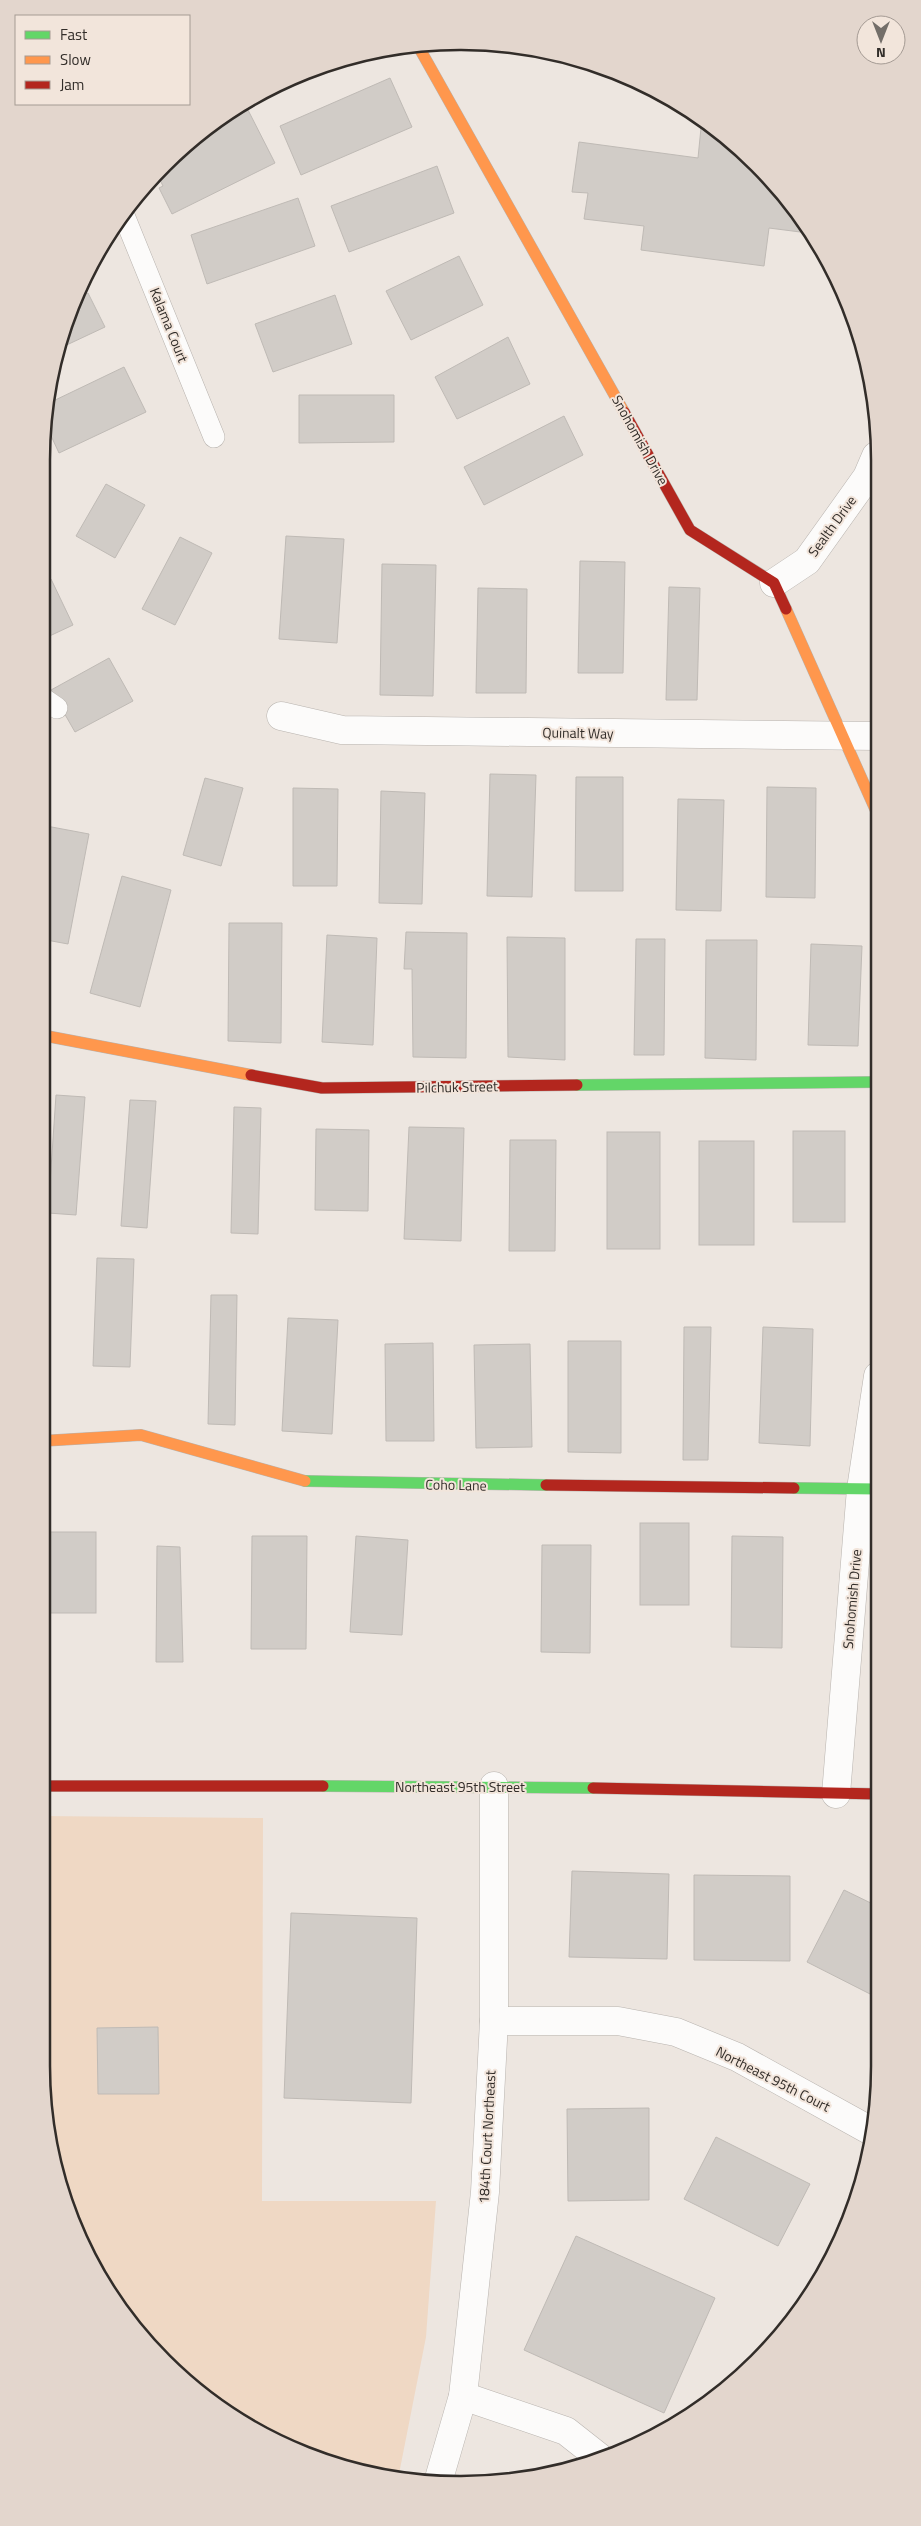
<svg xmlns="http://www.w3.org/2000/svg" width="921" height="2526" viewBox="0 0 921 2526" font-family="'Titillium Web',sans-serif">
<rect width="100%" height="100%" fill="#ede6e0"/>
<!-- green -->
<polygon fill="#efd8c4" points="41,1816 263,1818 262,2201 436,2201 426,2337 398,2479 275,2441 205,2398 145,2342 73,2226 49,2147 41,2066"/>
<!-- building -->
<g fill="#d1ccc7" stroke="#bfbab5">
<polygon points="390,78 412,127 301,175 280,126"/>
<polygon points="248,110 275,163 172,214 159,188 163,186 157,174 184,145 199,134"/>
<polygon points="701,128 708,129 776,184 808,233 769,228 764,266 641,250 644,226 584,219 588,193 572,192 579,142 698,158"/>
<polygon points="437,166 454,213 349,252 331,206"/>
<polygon points="298,198 315,246 207,284 191,235"/>
<polygon points="459,256 483,305 411,340 386,291"/>
<polygon points="88,293 105,327 56,350 76,299"/>
<polygon points="335,295 352,344 273,372 255,324"/>
<polygon points="508,337 530,384 457,419 435,377"/>
<polygon points="124,367 146,412 59,453 46,425 49,403"/>
<polygon points="299,395 394,395 394,442 299,443"/>
<polygon points="564,416 583,455 484,505 464,467"/>
<polygon points="106,484 145,505 115,558 76,536"/>
<polygon points="286,536 344,539 337,643 279,639"/>
<polygon points="180,537 212,553 175,625 142,609"/>
<polygon points="580,561 625,562 623,673 578,673"/>
<polygon points="382,564 436,565 433,696 380,695"/>
<polygon points="51,579 73,625 41,640 41,584"/>
<polygon points="669,587 700,588 697,700 666,700"/>
<polygon points="478,588 527,589 526,693 476,693"/>
<polygon points="109,658 133,701 75,732 51,690"/>
<polygon points="490,774 536,775 532,897 487,896"/>
<polygon points="576,777 623,777 623,891 575,891"/>
<polygon points="205,778 243,788 221,866 183,855"/>
<polygon points="767,787 816,788 815,898 766,897"/>
<polygon points="293,788 338,789 337,886 293,886"/>
<polygon points="381,791 425,793 422,904 379,903"/>
<polygon points="678,799 724,800 721,911 676,910"/>
<polygon points="41,825 89,834 68,944 41,939"/>
<polygon points="122,876 171,890 140,1007 90,993"/>
<polygon points="229,923 282,923 281,1043 228,1041"/>
<polygon points="406,932 467,933 466,1058 413,1057 412,969 404,969"/>
<polygon points="327,935 377,938 373,1045 322,1042"/>
<polygon points="507,937 565,938 565,1060 508,1057"/>
<polygon points="636,939 665,939 664,1055 634,1055"/>
<polygon points="706,940 757,940 756,1060 705,1058"/>
<polygon points="811,944 862,946 858,1046 808,1045"/>
<polygon points="56,1095 85,1097 76,1215 48,1213"/>
<polygon points="130,1100 156,1101 147,1228 121,1226"/>
<polygon points="234,1107 261,1108 258,1234 231,1233"/>
<polygon points="409,1127 464,1128 461,1241 404,1239"/>
<polygon points="316,1129 369,1130 368,1211 315,1210"/>
<rect x="793" y="1131" width="52" height="91"/>
<rect x="607" y="1132" width="53" height="117"/>
<polygon points="510,1140 556,1140 555,1251 509,1251"/>
<rect x="699" y="1141" width="55" height="104"/>
<polygon points="97,1258 134,1259 130,1367 93,1366"/>
<polygon points="211,1295 237,1295 235,1425 208,1424"/>
<polygon points="288,1318 338,1320 332,1434 282,1431"/>
<polygon points="684,1327 711,1327 708,1460 683,1460"/>
<polygon points="763,1327 813,1329 810,1446 759,1443"/>
<polygon points="568,1341 621,1341 621,1453 568,1452"/>
<polygon points="433,1343 434,1441 386,1441 385,1344"/>
<polygon points="530,1344 532,1447 476,1448 474,1345"/>
<rect x="640" y="1523" width="49" height="82"/>
<rect x="43" y="1532" width="53" height="81"/>
<polygon points="252,1536 307,1536 306,1649 251,1649"/>
<polygon points="356,1536 408,1540 402,1635 350,1632"/>
<polygon points="732,1536 783,1537 782,1648 731,1647"/>
<polygon points="542,1545 591,1545 590,1653 541,1652"/>
<polygon points="157,1546 180,1547 183,1662 156,1662"/>
<polygon points="572,1871 669,1874 667,1959 569,1957"/>
<polygon points="694,1875 790,1876 790,1961 694,1960"/>
<polygon points="844,1890 879,1907 880,1990 876,1997 807,1962"/>
<polygon points="291,1913 417,1918 411,2103 284,2098"/>
<polygon points="158,2027 159,2094 98,2094 97,2028"/>
<polygon points="649,2108 649,2200 568,2201 567,2109"/>
<polygon points="716,2137 810,2184 778,2246 684,2199"/>
<polygon points="576,2236 715,2298 664,2413 524,2350"/>
</g>
<g fill="none" stroke-linecap="round" stroke-linejoin="round">
<!-- lane casing -->
<g stroke="#b8b3ae" stroke-width="22">
<g id="lane">
<polyline points="123,213 214,437"/>
<polyline points="41,697 57,708"/>
</g>
</g>
<!-- street casing -->
<g stroke="#b8b3ae" stroke-width="29">
<g id="street">
<polyline points="774,583 807,561 867,477 876,456"/>
<polyline points="281,716 342,730 877,736"/>
<polyline points="836,1794 861,1489 878,1376"/>
<polyline points="494,2021 618,2021 676,2032 737,2057 871,2131"/>
<polyline points="463,2396 566,2431 599,2457"/>
<polyline points="438,2482 463,2396 485,2192 494,2021 494,1786"/>
</g>
</g>
<!-- fast casing -->
<g stroke="#b8b3ae" stroke-width="12">
<g id="fast">
<polyline points="577,1085 878,1082"/>
<polyline points="305,1481 546,1485"/>
<polyline points="794,1488 878,1489"/>
<polyline points="323,1786 593,1788"/>
</g>
</g>
<!-- slow casing -->
<g stroke="#b8b3ae" stroke-width="12">
<g id="slow">
<polyline points="417,44 624,412"/>
<polyline points="786,609 877,813"/>
<polyline points="41,1035 251,1075"/>
<polyline points="41,1441 141,1435 305,1481"/>
</g>
</g>
<!-- jam casing -->
<g stroke="#b8b3ae" stroke-width="12">
<g id="jam">
<polyline points="624,412 690,530 774,583 786,609"/>
<polyline points="251,1075 322,1088 577,1085"/>
<polyline points="546,1485 794,1488"/>
<polyline points="41,1786 323,1786"/>
<polyline points="593,1788 879,1794"/>
</g>
</g>
<!-- lane -->
<use href="#lane" stroke="#fcfbfa" stroke-width="21"/>
<!-- street -->
<use href="#street" stroke="#fcfbfa" stroke-width="28"/>
<!-- fast -->
<use href="#fast" stroke="#63d668" stroke-width="11"/>
<!-- slow -->
<use href="#slow" stroke="#ff974d" stroke-width="11"/>
<!-- jam -->
<use href="#jam" stroke="#b3261e" stroke-width="11"/>
</g>
<g text-anchor="middle" stroke-width="4" stroke-linejoin="round" paint-order="stroke">
<!-- street labels -->
<g font-size="14" fill="#322d29" stroke="#f2e5db">
<text transform="translate(169 325) rotate(68)" y="5">Kalama Court</text>
<text transform="translate(640 440) rotate(61)" y="5">Snohomish Drive</text>
<text transform="translate(832 526) rotate(-54)" y="5">Sealth Drive</text>
<text transform="translate(578 733) rotate(1)" y="5">Quinalt Way</text>
<text transform="translate(457 1087) rotate(-1)" y="5">Pilchuk Street</text>
<text transform="translate(456 1485) rotate(1)" y="5">Coho Lane</text>
<text transform="translate(852 1599) rotate(-85)" y="5">Snohomish Drive</text>
<text x="460" y="1792">Northeast 95th Street</text>
<text transform="translate(773 2079) rotate(27)" y="5">Northeast 95th Court</text>
<text transform="translate(487 2137) rotate(-87)" y="5">184th Court Northeast</text>
</g>
</g>
<!-- crop -->
<path d="M0 0H921V2526H0ZM460 50H461A410 410 0 0 1 871 460V2066A410 410 0 0 1 461 2476H460A410 410 0 0 1 50 2066V460A410 410 0 0 1 460 50Z" fill="#e3d6cd" fill-rule="evenodd"/>
<path fill="none" stroke="#322d29" stroke-width="2.5" d="M460 50H461A410 410 0 0 1 871 460V2066A410 410 0 0 1 461 2476H460A410 410 0 0 1 50 2066V460A410 410 0 0 1 460 50Z"/>
<!-- legend -->
<rect x="15" y="15" width="175" height="90" fill="#f2e5db" stroke="#a59b94"/>
<rect x="25" y="31" width="25" height="8" fill="#63d668" stroke="#a59b94"/>
<text x="60" y="40" font-size="15" fill="#322d29">Fast</text>
<rect x="25" y="56" width="25" height="8" fill="#ff974d" stroke="#a59b94"/>
<text x="60" y="65" font-size="15" fill="#322d29">Slow</text>
<rect x="25" y="81" width="25" height="8" fill="#b3261e" stroke="#a59b94"/>
<text x="60" y="90" font-size="15" fill="#322d29">Jam</text>
<!-- north arrow -->
<g transform="translate(881 40) rotate(180)"><circle r="24" fill="#f2e5db" stroke="#a59b94"/>
<path d="M0-4L9 19L0 12L-9 19Z" fill="#736e69"/>
<text y="-8" font-size="14" font-weight="bold" text-anchor="middle" fill="#322d29">N</text>
</g>
</svg>
